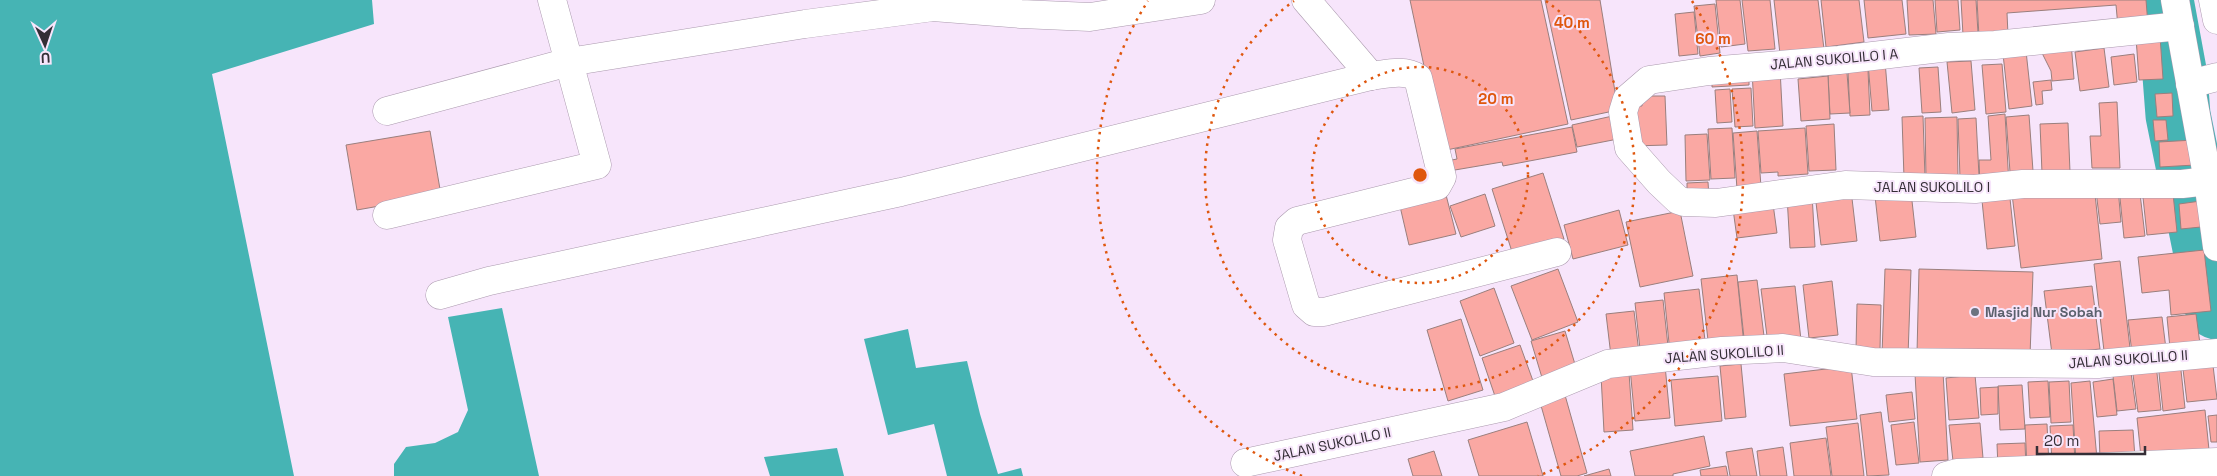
<svg xmlns="http://www.w3.org/2000/svg" width="2217" height="476" viewBox="0 0 2217 476" font-family="'Space Grotesk',sans-serif">
<rect width="100%" height="100%" fill="#f7e5fb"/>
<!-- water -->
<g fill="#46b4b4">
<polygon points="0,0 372,0 374,24 212,74 294,476 0,476"/>
<polygon points="502,308 539,476 394,476 394,464 406,447 435,443 458,432 468,410 448,317"/>
<polygon points="908,329 916,368 967,361 980,414 998,474 1021,468 1023,476 947,476 934,424 888,435 864,339"/>
<polygon points="837,448 844,476 770,476 764,457"/>
</g>
<g fill="none" stroke-linecap="round" stroke-linejoin="round">
<!-- river -->
<polyline stroke="#46b4b4" stroke-width="65" points="2161,0 2175,76 2178,115 2217,307"/>
</g>
<!-- building -->
<g fill="#faa8a3" stroke="#9a7f7d">
<polygon points="1410,0 1541,0 1568,124 1442,151"/>
<polygon points="1545,0 1600,0 1618,110 1571,120"/>
<polygon points="1716,0 1740,0 1745,44 1721,47"/>
<polygon points="1742,0 1770,0 1775,49 1748,51"/>
<polygon points="1774,0 1818,0 1824,49 1780,54"/>
<polygon points="1821,0 1859,0 1864,42 1826,47"/>
<polygon points="1864,0 1902,0 1906,34 1868,38"/>
<polygon points="1907,0 1933,0 1936,34 1909,35"/>
<polygon points="1935,0 1958,0 1960,30 1937,32"/>
<polygon points="1961,0 1976,0 1978,33 1963,35"/>
<polygon points="1977,0 2146,0 2148,25 2118,27 2116,5 2007,13 2008,35 1979,37"/>
<polygon points="1715,4 1720,53 1700,56 1694,6"/>
<polygon points="1694,12 1698,54 1679,56 1675,14"/>
<polygon points="2160,36 2163,79 2139,80 2136,37"/>
<polygon points="2071,42 2074,79 2052,81 2051,71 2040,49"/>
<polygon points="2104,48 2109,87 2080,91 2075,52"/>
<polygon points="2026,51 2032,106 2009,109 2003,54"/>
<polygon points="2134,54 2137,82 2114,85 2111,57"/>
<polygon points="1885,61 1889,110 1872,111 1868,63"/>
<polygon points="1971,61 1975,110 1952,113 1947,62"/>
<polygon points="2002,64 2006,112 1986,114 1982,65"/>
<polygon points="1938,67 1941,112 1922,113 1919,68"/>
<polygon points="1780,69 1783,126 1755,128 1752,70"/>
<polygon points="1868,70 1870,115 1850,116 1848,71"/>
<polygon points="1749,73 1749,85 1712,87 1712,75"/>
<polygon points="1847,73 1850,113 1830,114 1828,75"/>
<polygon points="1828,76 1830,119 1801,121 1798,79"/>
<polygon points="2051,80 2052,90 2042,91 2043,104 2036,105 2033,82"/>
<polygon points="1751,88 1753,126 1735,127 1732,89"/>
<polygon points="1730,89 1732,122 1717,123 1715,90"/>
<polygon points="2172,93 2173,116 2157,117 2155,94"/>
<polygon points="1642,96 1665,96 1667,145 1632,146 1631,106 1642,106"/>
<polygon points="2117,102 2120,168 2092,168 2090,136 2101,136 2099,103"/>
<polygon points="2005,114 2009,185 1980,187 1979,160 1991,160 1988,116"/>
<polygon points="1617,115 1623,138 1577,147 1572,125"/>
<polygon points="2029,115 2033,171 2010,172 2006,117"/>
<polygon points="1923,116 1925,178 1904,178 1902,117"/>
<polygon points="1957,117 1958,177 1926,178 1925,118"/>
<polygon points="1976,118 1979,176 1960,178 1958,119"/>
<polygon points="2153,120 2166,120 2168,140 2155,141"/>
<polygon points="2068,123 2070,172 2042,173 2040,124"/>
<polygon points="1834,124 1836,170 1809,171 1806,126"/>
<polygon points="1572,127 1577,152 1503,166 1502,162 1449,171 1447,161 1457,159 1455,149"/>
<polygon points="1732,128 1735,178 1711,179 1708,129"/>
<polygon points="1805,128 1808,174 1778,176 1778,172 1761,173 1758,131"/>
<polygon points="430,131 441,195 357,210 346,145"/>
<polygon points="1757,131 1761,187 1737,189 1733,133"/>
<polygon points="1707,134 1710,180 1686,181 1685,135"/>
<polygon points="2194,140 2195,165 2160,167 2159,142"/>
<polygon points="1543,173 1564,239 1513,255 1492,189"/>
<polygon points="1708,182 1709,197 1687,198 1687,183"/>
<polygon points="2172,184 2177,232 2147,235 2142,188"/>
<polygon points="2094,185 2102,259 2021,268 2012,194"/>
<polygon points="2139,185 2145,236 2124,238 2119,188"/>
<polygon points="2118,188 2121,222 2100,224 2096,191"/>
<polygon points="2009,189 2015,246 1987,249 1981,191"/>
<polygon points="1851,190 1857,241 1821,245 1815,194"/>
<polygon points="1445,191 1456,234 1409,245 1399,202"/>
<polygon points="1911,192 1916,237 1880,241 1875,196"/>
<polygon points="1485,194 1495,226 1461,237 1450,206"/>
<polygon points="1812,194 1815,247 1790,248 1787,196"/>
<polygon points="2208,200 2211,226 2181,229 2179,204"/>
<polygon points="1773,204 1777,233 1737,238 1733,209"/>
<polygon points="1619,210 1628,245 1573,259 1564,225"/>
<polygon points="1680,211 1693,276 1640,287 1626,222"/>
<polygon points="2204,250 2211,311 2171,315 2169,290 2142,293 2138,257"/>
<polygon points="2120,261 2130,348 2104,351 2094,264"/>
<polygon points="1558,269 1578,322 1532,340 1511,286"/>
<polygon points="1885,269 1911,270 1908,356 1882,355"/>
<polygon points="1919,269 2033,272 2030,356 1917,353"/>
<polygon points="1737,275 1744,345 1709,349 1701,279"/>
<polygon points="1757,280 1764,336 1744,338 1738,282"/>
<polygon points="1832,281 1838,335 1809,338 1803,285"/>
<polygon points="1795,286 1801,340 1768,344 1761,289"/>
<polygon points="2092,286 2100,349 2052,354 2044,291"/>
<polygon points="1494,288 1514,343 1480,356 1460,301"/>
<polygon points="1699,289 1706,349 1670,353 1664,293"/>
<polygon points="1663,300 1668,346 1640,349 1635,303"/>
<polygon points="1857,304 1881,305 1880,349 1856,349"/>
<polygon points="1634,311 1639,353 1611,356 1606,314"/>
<polygon points="2196,314 2200,344 2170,348 2167,317"/>
<polygon points="2162,317 2166,349 2132,353 2128,320"/>
<polygon points="1461,319 1483,390 1448,401 1427,330"/>
<polygon points="1565,331 1577,371 1543,381 1531,341"/>
<polygon points="1520,345 1537,392 1498,405 1482,358"/>
<polygon points="2212,357 2217,399 2187,402 2182,361"/>
<polygon points="2180,361 2185,408 2163,411 2158,364"/>
<polygon points="1741,364 1746,417 1725,419 1720,366"/>
<polygon points="2156,364 2161,410 2138,412 2132,367"/>
<polygon points="1665,365 1670,418 1635,421 1630,368"/>
<polygon points="2130,365 2136,409 2117,411 2112,367"/>
<polygon points="1851,366 1857,419 1790,426 1784,374"/>
<polygon points="1943,372 1948,460 1920,462 1915,374"/>
<polygon points="1629,373 1633,430 1604,432 1601,375"/>
<polygon points="1975,375 1979,418 1949,420 1946,378"/>
<polygon points="1718,376 1722,421 1675,426 1671,380"/>
<polygon points="2113,379 2117,415 2097,417 2093,382"/>
<polygon points="2048,381 2050,417 2030,418 2028,382"/>
<polygon points="2069,381 2071,422 2051,423 2049,382"/>
<polygon points="2090,381 2097,459 2076,461 2071,383"/>
<polygon points="2022,385 2025,429 2000,430 1998,386"/>
<polygon points="1998,387 1998,414 1981,415 1980,388"/>
<polygon points="1563,388 1587,473 1577,476 1561,476 1538,395"/>
<polygon points="1912,392 1915,419 1889,422 1886,395"/>
<polygon points="2205,410 2209,450 2141,457 2137,418"/>
<polygon points="1881,412 1889,475 1867,476 1860,415"/>
<polygon points="2217,415 2217,442 2211,442 2208,416"/>
<polygon points="1527,422 1543,476 1479,476 1468,440"/>
<polygon points="1914,422 1919,463 1896,465 1891,425"/>
<polygon points="1858,423 1864,476 1832,476 1826,427"/>
<polygon points="1980,423 1983,458 1953,461 1949,425"/>
<polygon points="2047,424 2049,466 2027,467 2025,425"/>
<polygon points="2073,425 2075,462 2052,463 2050,426"/>
<polygon points="2133,430 2135,458 2100,459 2099,431"/>
<polygon points="1704,436 1710,466 1673,474 1673,476 1635,476 1630,451"/>
<polygon points="1826,438 1831,476 1794,476 1790,443"/>
<polygon points="2025,443 2026,468 1998,468 1997,444"/>
<polygon points="1783,447 1787,476 1760,476 1757,451"/>
<polygon points="1752,448 1757,476 1730,476 1726,452"/>
<polygon points="1434,451 1442,476 1413,476 1408,459"/>
<polygon points="1726,466 1728,476 1701,476 1700,470"/>
<polygon points="1609,469 1611,476 1584,476"/>
</g>
<g fill="none" stroke-linecap="round" stroke-linejoin="round">
<!-- minor casing -->
<g stroke="#ab9aae" stroke-width="29">
<g id="minor">
<polyline points="1306,0 1371,76"/>
<polyline points="2180,26 1995,45 1949,47 1839,60 1709,71 1649,80 1627,99 1623,112 1629,148 1659,182 1678,200 1684,202 1716,203 1845,185 1975,189 2023,184 2182,184 2208,181"/>
<polyline points="387,111 569,62 805,24 933,7 1021,14 1090,17 1201,0"/>
<polyline points="387,215 597,165 552,0"/>
<path d="M440,295L489,281L901,192L1371,76C1387,74 1404,69 1418,78L1442,177L1437,186L1297,221L1289,228L1287,240L1306,305L1314,312H1324L1557,252"/>
<polyline points="1245,463 1504,407 1608,364 1722,351 1783,348 1873,362 2098,364 2217,353"/>
<polyline points="1946,476 1957,473 2217,462"/>
</g>
</g>
<!-- major casing -->
<g stroke="#ab9aae" stroke-width="29">
<g id="major">
<polyline points="2175,0 2208,181 2217,247"/>
<polyline points="2213,0 2217,20"/>
<polyline points="2190,84 2217,77"/>
</g>
</g>
<!-- minor -->
<use href="#minor" stroke="#fff" stroke-width="28"/>
<!-- major -->
<use href="#major" stroke="#fff" stroke-width="28"/>
</g>
<!-- distance rings -->
<g fill="none" stroke="#df570e" stroke-width="2.5" stroke-dasharray="2.5 5">
<circle cx="1420" cy="175" r="108"/>
<path d="M1546 1A215 215 0 1 1 1294 1"/>
<path d="M1302 476A323 323 0 0 1 1148 1M1692 1A323 323 0 0 1 1538 476"/>
</g>
<!-- markers -->
<circle fill="#6b7280" stroke="#f7e5fb" stroke-width="2" cx="1975" cy="312" r="5"/>
<g text-anchor="middle" stroke-width="4" stroke-linejoin="round" paint-order="stroke">
<!-- street labels -->
<g font-size="14" fill="#342e36" stroke="#f7e5fb">
<text transform="translate(1834 59) rotate(-5)" y="5">JALAN SUKOLILO I A</text>
<text x="1932" y="192">JALAN SUKOLILO I</text>
<text transform="translate(1724 354) rotate(-4)" y="5">JALAN SUKOLILO II</text>
<text transform="translate(2128 359) rotate(-4)" y="5">JALAN SUKOLILO II</text>
<text transform="translate(1332 444) rotate(-12)" y="5">JALAN SUKOLILO II</text>
</g>
<!-- worship labels -->
<g font-size="14" font-weight="bold" fill="#5b616d" stroke="#f7e5fb" text-anchor="start">
<text x="1985" y="317">Masjid Nur Sobah</text>
</g>
</g>
<circle cx="1420" cy="175" r="8" fill="#df570e" stroke="#f7e5fb" stroke-width="2.5"/>
<g font-size="15" text-anchor="middle" font-weight="bold" fill="#df570e" stroke="#f7e5fb" stroke-width="4" stroke-linejoin="round" paint-order="stroke">
<text x="1572" y="28">40 m</text>
<text x="1713" y="44">60 m</text>
<text x="1496" y="104">20 m</text>
</g>
<!-- north arrow -->
<g transform="translate(45 45) rotate(177)" stroke="#f7e5fb" stroke-width="4" paint-order="stroke">
<path d="M0-4L9 19L0 12L-9 19Z" fill="#342e36"/>
<text y="-8" font-size="14" font-weight="bold" text-anchor="middle" fill="#342e36">U</text>
</g>
<!-- scale -->
<path d="M2037 446v8h108v-8" fill="none" stroke="#342e36" stroke-width="2.5"/>
<text x="2044" y="446" font-size="15" fill="#342e36" stroke="#f7e5fb" stroke-width="4" paint-order="stroke">20 m</text>
</svg>
